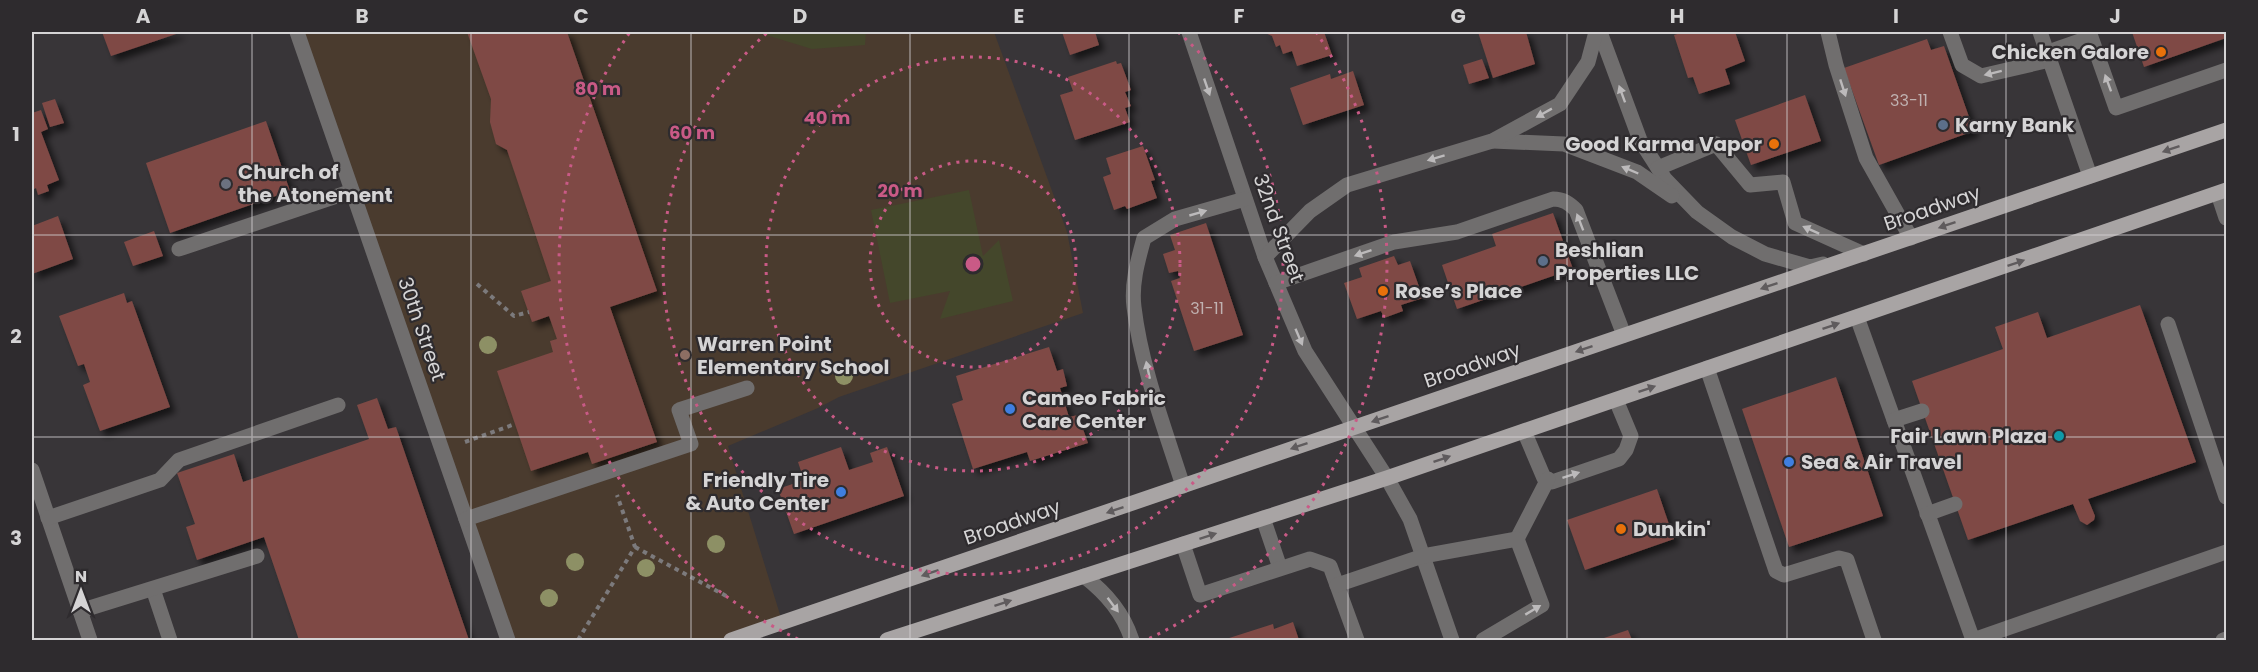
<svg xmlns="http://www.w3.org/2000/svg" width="2258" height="672" viewBox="0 0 2258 672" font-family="Poppins,sans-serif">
<defs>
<filter id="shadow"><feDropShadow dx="5.5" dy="5.5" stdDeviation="3" flood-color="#0009"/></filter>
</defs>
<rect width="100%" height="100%" fill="#383538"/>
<!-- education -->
<polygon fill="#4a3b2e" points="297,32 994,32 1067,232 1083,313 839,397 818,408 728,446 782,621 727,640 508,640"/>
<!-- green -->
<g fill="#44472b">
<polygon points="756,32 866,32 865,45 812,49"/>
<polygon points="969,190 983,256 999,240 1013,301 940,319 950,291 890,303 871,210"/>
</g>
<!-- building -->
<g fill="#7f4a45" filter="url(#shadow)">
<polygon points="102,32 182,32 111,56"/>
<polygon points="467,32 567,32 657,291 610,307 657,442 592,464 588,452 531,471 497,371 553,352 550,341 557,339 549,316 532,322 521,291 551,281 507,150 496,144 490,122 491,99"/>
<polygon points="1062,32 1095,32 1099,45 1070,55"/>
<polygon points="1263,32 1324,32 1332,55 1297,66 1292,51 1283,54 1280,45 1276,47 1272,36"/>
<polygon points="1478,32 1526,32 1535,64 1493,78"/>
<polygon points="1684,32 1735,32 1745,61 1725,69 1730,84 1699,94 1693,77 1688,78 1674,35"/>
<polygon points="2132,32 2226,32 2226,38 2144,67"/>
<polygon points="1927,39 1931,50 1944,46 1974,131 1879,165 1844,68"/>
<polygon points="1482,59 1489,78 1469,84 1463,65"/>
<polygon points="1116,61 1117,64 1121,63 1131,90 1125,92 1131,106 1125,108 1130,122 1075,140 1060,95 1073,91 1068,77"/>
<polygon points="1353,71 1364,105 1303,125 1290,88 1330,74 1331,79"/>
<polygon points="1805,95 1821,141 1751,165 1735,120"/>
<polygon points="55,99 64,123 50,127 42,103"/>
<polygon points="41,110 48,129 41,132 59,180 47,185 49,191 38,195 36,188 32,190 32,113"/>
<polygon points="266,121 290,191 170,233 146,163"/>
<polygon points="1143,146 1155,180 1151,181 1157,198 1127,209 1125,206 1114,210 1103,177 1111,174 1106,158"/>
<polygon points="1553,213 1573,269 1457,309 1442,265 1496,246 1492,234"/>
<polygon points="58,216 73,259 32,274 32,226"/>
<polygon points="1206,223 1243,335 1194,351 1171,281 1180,278 1178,271 1169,273 1163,254 1175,250 1170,235"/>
<polygon points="154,231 163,256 133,266 124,242"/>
<polygon points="1394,256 1398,265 1410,261 1423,298 1401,305 1403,311 1384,318 1381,311 1357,319 1344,283 1362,277 1359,268"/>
<polygon points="124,293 127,303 132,301 170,407 100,431 83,385 90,382 84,364 78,366 59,316"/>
<polygon points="2140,305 2196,462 2088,499 2095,516 2094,520 2087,525 2080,521 2073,504 1968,540 1912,381 2003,349 1995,327 2038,312 2047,338"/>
<polygon points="1049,347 1057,371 1063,369 1067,386 1060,388 1069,417 1078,415 1088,443 1030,461 1027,452 973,469 952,404 963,400 956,376"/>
<polygon points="1836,377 1883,516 1789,547 1742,409"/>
<polygon points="377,398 388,429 396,427 469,640 299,640 264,537 197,560 186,527 195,524 177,473 234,454 243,482 369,439 357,405"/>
<polygon points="841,447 849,470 873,462 870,453 887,447 904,496 794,534 778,489 804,480 798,462"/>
<polygon points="1657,489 1674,539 1585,570 1567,520"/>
<polygon points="1293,622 1299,640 1223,640 1273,624 1274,629"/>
<polygon points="1628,630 1632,640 1598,640"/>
</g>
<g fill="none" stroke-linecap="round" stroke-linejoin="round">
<!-- path -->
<g stroke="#7c7a7c" stroke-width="4" stroke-dasharray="4.5 4.5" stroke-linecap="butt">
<polyline points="477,284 514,316 529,312"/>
<polyline points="465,442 515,424"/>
<polyline points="635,547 730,598"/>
<polyline points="578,640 635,547 617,495"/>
</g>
<!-- minor -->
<g stroke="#706e6e" stroke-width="15">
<polyline points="297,32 508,640"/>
<polyline points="1189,32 1265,257 1305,351 1387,478 1410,519 1452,640"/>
<polyline points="1600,32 1640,140 1665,179 1697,212 1732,237 1765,254 1810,267 1823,264"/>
<polyline points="1828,32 1836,65 1866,158 1911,238"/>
<polyline points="1950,32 1962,65 1981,76 2050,60"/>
<polyline points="2040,32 2090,176"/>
<polyline points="2048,52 2091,37 2116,108 2226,70"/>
<polyline points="1493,141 1564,144 1637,172 1672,196"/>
<polyline points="1658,168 1716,144 1750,185 1783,182 1795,223 1864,254"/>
<polyline points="2218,194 2226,218"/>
<polyline points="179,249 352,191"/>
<polyline points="1265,257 1310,211 1347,185 1492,141 1560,104 1588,62 1596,32"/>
<path d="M1276,283L1394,242L1457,232L1553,199C1563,199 1569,203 1576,210L1624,335"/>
<polyline points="1857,317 1973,640 2226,552"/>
<polyline points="2168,324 2226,497"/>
<polyline points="1707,368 1776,571 1784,575 1839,558 1847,560 1874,640"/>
<polyline points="1894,420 1922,411"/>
<polyline points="1524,431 1544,478 1552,482 1619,459 1626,450 1631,436 1616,400"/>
<polyline points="32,470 90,640"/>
<path d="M1183,486C1165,429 1141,367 1134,307C1131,284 1138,260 1144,238L1175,219L1245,199"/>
<polyline points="1927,514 1955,504"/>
<polyline points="48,518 160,480 179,460 338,405"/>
<polyline points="1263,518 1280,568"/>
<polyline points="466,519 691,444 679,410 747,388"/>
<polyline points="1517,539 1548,479"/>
<polyline points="1183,544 1200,595 1310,559 1330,566 1357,640"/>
<path d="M1084,576C1107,594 1123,613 1132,640"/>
<polyline points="1337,585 1423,556 1517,539 1542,605 1483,640"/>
<polyline points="153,589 170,640"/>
<polyline points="80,611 257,556"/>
<polyline points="2223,640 2226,639"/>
</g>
<!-- major -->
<g stroke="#a8a4a4" stroke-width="15">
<polyline points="731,640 2226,130"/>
<polyline points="887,640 1387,478 2226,190"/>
</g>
</g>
<!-- trees -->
<g fill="#8d9065">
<circle cx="488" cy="345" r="9"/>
<circle cx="844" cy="376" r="9"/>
<circle cx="716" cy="544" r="9"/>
<circle cx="575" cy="562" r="9"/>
<circle cx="646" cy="568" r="9"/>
<circle cx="549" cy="598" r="9"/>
</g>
<!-- one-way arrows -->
<defs><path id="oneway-solid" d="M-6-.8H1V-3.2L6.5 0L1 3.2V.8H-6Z" transform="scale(1.5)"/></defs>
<g fill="#bcbabb">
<use href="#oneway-solid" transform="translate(1993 73) rotate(166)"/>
<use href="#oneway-solid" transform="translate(2108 83) rotate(-110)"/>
<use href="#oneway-solid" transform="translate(1207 87) rotate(71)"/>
<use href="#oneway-solid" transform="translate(1843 88) rotate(72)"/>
<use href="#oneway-solid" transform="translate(1622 94) rotate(-110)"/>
<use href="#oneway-solid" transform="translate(1544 113) rotate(151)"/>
<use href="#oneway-solid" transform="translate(1436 158) rotate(163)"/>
<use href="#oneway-solid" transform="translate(1630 170) rotate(-157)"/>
<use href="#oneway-solid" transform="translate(1198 213) rotate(-16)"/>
<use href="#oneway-solid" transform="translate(1580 222) rotate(-111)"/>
<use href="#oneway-solid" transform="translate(1811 230) rotate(-156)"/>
<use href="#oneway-solid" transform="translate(1363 253) rotate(161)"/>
<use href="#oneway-solid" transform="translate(1299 337) rotate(67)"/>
<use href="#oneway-solid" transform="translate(1148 370) rotate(-102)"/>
<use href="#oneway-solid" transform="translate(1571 475) rotate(-18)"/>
<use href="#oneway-solid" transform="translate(1113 605) rotate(53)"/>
<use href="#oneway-solid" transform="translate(1533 610) rotate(-31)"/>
</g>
<g fill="#5f5b5d">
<use href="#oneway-solid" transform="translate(2171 149) rotate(161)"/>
<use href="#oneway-solid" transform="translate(1947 225) rotate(161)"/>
<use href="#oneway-solid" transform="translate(2016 263) rotate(-19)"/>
<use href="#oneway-solid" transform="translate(1769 286) rotate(161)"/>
<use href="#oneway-solid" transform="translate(1831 326) rotate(-19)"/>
<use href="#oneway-solid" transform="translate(1584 349) rotate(161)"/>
<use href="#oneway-solid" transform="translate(1647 389) rotate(-19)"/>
<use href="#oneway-solid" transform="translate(1380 419) rotate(161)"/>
<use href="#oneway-solid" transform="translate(1299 446) rotate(161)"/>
<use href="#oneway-solid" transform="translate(1442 459) rotate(-19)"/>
<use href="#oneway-solid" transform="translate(1115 510) rotate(161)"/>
<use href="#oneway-solid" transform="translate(1208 536) rotate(-18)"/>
<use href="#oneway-solid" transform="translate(930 573) rotate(161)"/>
<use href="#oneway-solid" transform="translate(1003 603) rotate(-18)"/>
</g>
<!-- grid -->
<path fill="none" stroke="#d5d4d5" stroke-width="1.5" stroke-opacity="0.55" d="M252,32V640M471,32V640M691,32V640M910,32V640M1129,32V640M1348,32V640M1567,32V640M1787,32V640M2006,32V640M32,235H2226M32,437H2226"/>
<!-- distance rings -->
<g fill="none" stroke="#c95a86" stroke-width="3" stroke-dasharray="3 6">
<circle cx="973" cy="264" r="103"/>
<circle cx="973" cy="264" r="207"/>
<path d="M1178 32A310 310 0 1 1 768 32"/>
<path d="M798 639A414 414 0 0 1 630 32M1316 32A414 414 0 0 1 1148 639"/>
</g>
<!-- markers -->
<g fill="#e8710a" stroke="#2e2b2e" stroke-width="2">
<circle cx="2161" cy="52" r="6"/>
<circle cx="1774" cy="144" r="6"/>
<circle cx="1383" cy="291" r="6"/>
<circle cx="1621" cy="529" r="6"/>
</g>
<g fill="#5c6f8a" stroke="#2e2b2e" stroke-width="2">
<circle cx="1943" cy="125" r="6"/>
<circle cx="1543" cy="261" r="6"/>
</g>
<circle fill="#6b7280" stroke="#2e2b2e" stroke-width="2" cx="226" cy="184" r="6"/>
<circle fill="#8d6e63" stroke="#2e2b2e" stroke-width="2" cx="685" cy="355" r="6"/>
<g fill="#3f7fe0" stroke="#2e2b2e" stroke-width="2">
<circle cx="1010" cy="409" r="6"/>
<circle cx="1789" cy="462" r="6"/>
<circle cx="841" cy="492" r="6"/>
</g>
<circle fill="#0f9aa8" stroke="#2e2b2e" stroke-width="2" cx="2059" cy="436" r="6"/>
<g text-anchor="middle" stroke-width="4.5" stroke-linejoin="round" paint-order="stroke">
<!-- number labels -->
<g font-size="16" fill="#c0b2b1">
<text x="1909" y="106">33-11</text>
<text x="1207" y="314">31-11</text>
</g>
<!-- poi labels -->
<g font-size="20" font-weight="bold" fill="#d5d4d5" stroke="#2e2b2e" text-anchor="start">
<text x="2149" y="59" text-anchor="end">Chicken Galore</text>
<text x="1955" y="132">Karny Bank</text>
<text x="1762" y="151" text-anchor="end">Good Karma Vapor</text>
<text x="238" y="179">Church of<tspan x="238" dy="23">the Atonement</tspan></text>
<text x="1555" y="257">Beshlian<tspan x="1555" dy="23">Properties LLC</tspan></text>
<text x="1395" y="298">Rose’s Place</text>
<text x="697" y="351">Warren Point<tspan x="697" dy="23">Elementary School</tspan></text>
<text x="1022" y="405">Cameo Fabric<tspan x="1022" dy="23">Care Center</tspan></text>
<text x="2047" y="443" text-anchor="end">Fair Lawn Plaza</text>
<text x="1801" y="469">Sea &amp; Air Travel</text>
<text x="829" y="487" text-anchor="end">Friendly Tire<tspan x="829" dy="23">&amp; Auto Center</tspan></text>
<text x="1633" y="536">Dunkin'</text>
</g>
<!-- street labels -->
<g font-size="20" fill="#d5d4d5" stroke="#2e2b2e">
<text transform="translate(1932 208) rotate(-19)" y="7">Broadway</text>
<text transform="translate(1279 228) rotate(70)" y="7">32nd Street</text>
<text transform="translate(422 329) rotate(71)" y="7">30th Street</text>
<text transform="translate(1472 365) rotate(-19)" y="7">Broadway</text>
<text transform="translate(1012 522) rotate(-19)" y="7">Broadway</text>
</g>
</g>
<circle cx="973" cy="264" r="9" fill="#c95a86" stroke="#2e2b2e" stroke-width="3"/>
<g font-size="18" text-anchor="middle" font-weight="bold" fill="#c95a86" stroke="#2e2b2e" stroke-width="4.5" stroke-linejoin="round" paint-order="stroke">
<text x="598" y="95">80 m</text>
<text x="827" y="124">40 m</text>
<text x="692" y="139">60 m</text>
<text x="900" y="197">20 m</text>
</g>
<!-- border -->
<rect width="2258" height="672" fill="none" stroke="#2e2b2e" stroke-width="66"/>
<!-- north arrow -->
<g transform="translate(81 591)" stroke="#2e2b2e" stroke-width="4.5" paint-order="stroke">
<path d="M0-4.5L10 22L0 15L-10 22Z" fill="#d5d4d5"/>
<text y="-9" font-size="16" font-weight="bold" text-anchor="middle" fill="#d5d4d5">N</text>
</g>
<rect x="33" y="33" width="2192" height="606" fill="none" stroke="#d5d4d5" stroke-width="2"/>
<g font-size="20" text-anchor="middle" font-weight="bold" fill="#d5d4d5">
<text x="143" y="23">A</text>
<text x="362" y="23">B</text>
<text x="581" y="23">C</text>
<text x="800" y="23">D</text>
<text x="1019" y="23">E</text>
<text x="1239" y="23">F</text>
<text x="1458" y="23">G</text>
<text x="1677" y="23">H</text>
<text x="1896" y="23">I</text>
<text x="2115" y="23">J</text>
<text x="16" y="141">1</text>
<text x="16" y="343">2</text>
<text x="16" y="545">3</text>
</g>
</svg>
